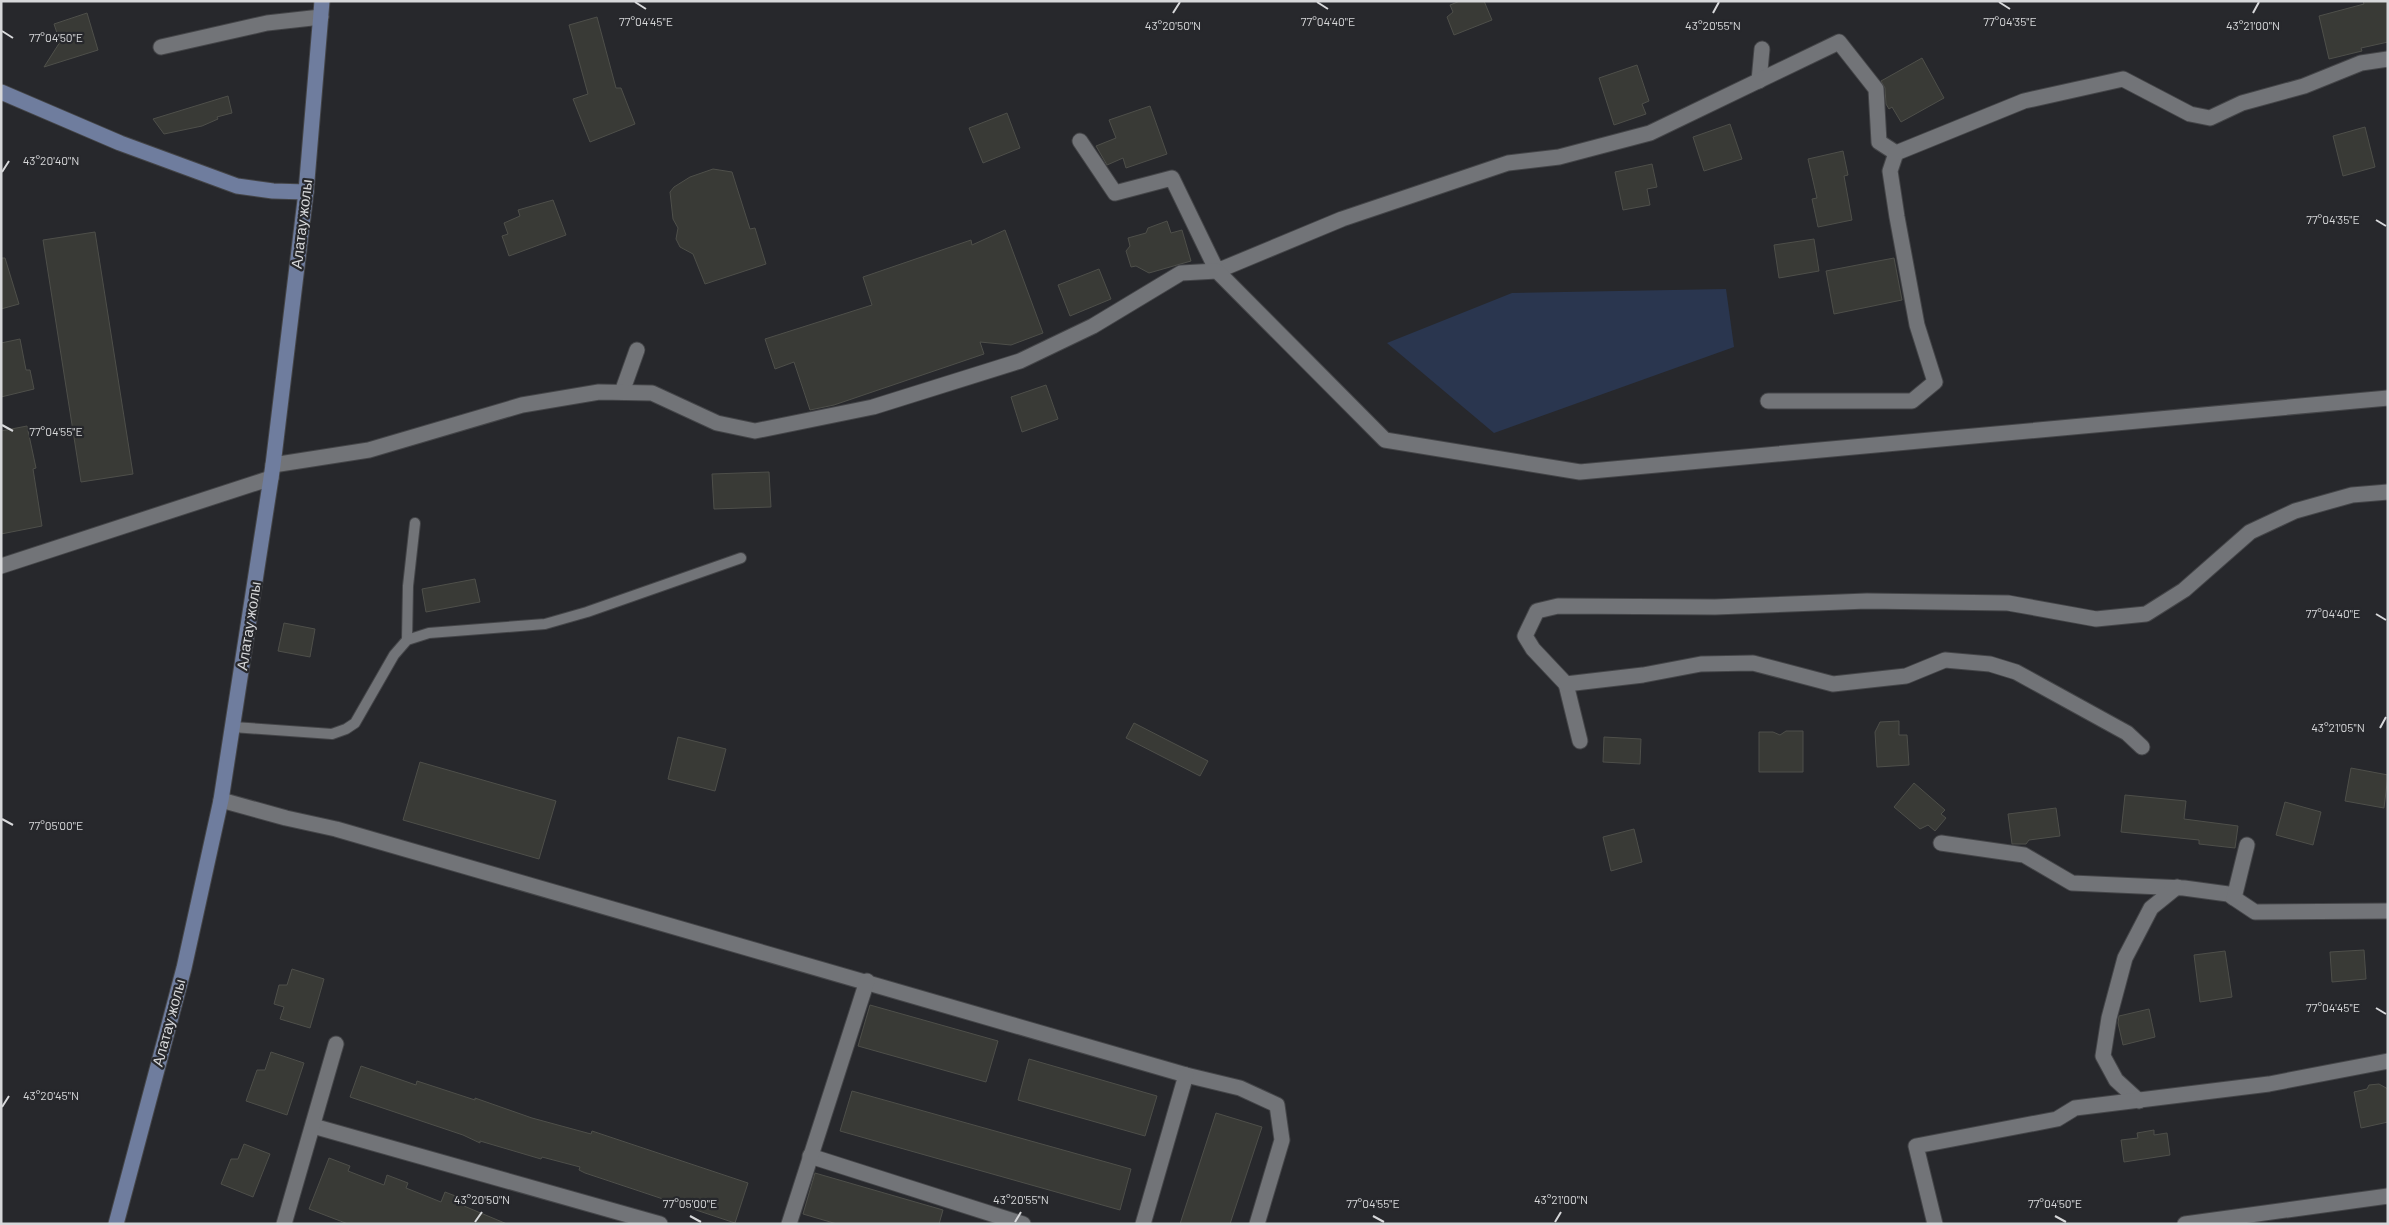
<svg xmlns="http://www.w3.org/2000/svg" width="2389" height="1225" viewBox="0 0 2389 1225" font-family="Barlow,sans-serif">
<rect width="100%" height="100%" fill="#27282c"/>
<!-- green -->
<polygon fill="#2a364f" points="1726,289 1734,347 1494,433 1387,343 1512,293"/>
<!-- building -->
<g fill="#393a36" stroke="#4e4f4a">
<polygon points="1460,1 1484,1 1492,20 1454,35 1447,17 1453,12 1450,5"/>
<polygon points="2363,1 2388,1 2388,42 2361,48 2362,51 2329,59 2319,16 2364,4"/>
<polygon points="87,13 98,50 44,67 60,42 54,24"/>
<polygon points="597,17 616,88 621,88 635,124 590,142 573,99 588,94 569,25"/>
<polygon points="1922,58 1944,98 1901,122 1892,107 1889,109 1886,104 1885,88 1881,81"/>
<polygon points="1637,65 1649,101 1642,104 1646,114 1614,125 1599,78"/>
<polygon points="228,96 232,113 217,117 218,119 202,126 164,134 153,119"/>
<polygon points="1150,106 1167,154 1126,168 1123,158 1107,165 1096,146 1116,138 1109,120"/>
<polygon points="1007,113 1020,148 983,163 969,128"/>
<polygon points="1730,124 1742,159 1704,171 1693,137"/>
<polygon points="2365,127 2375,167 2343,176 2333,136"/>
<polygon points="1843,151 1848,175 1844,176 1852,220 1818,227 1812,199 1817,198 1808,159"/>
<polygon points="1652,164 1657,187 1647,189 1650,205 1623,210 1615,172"/>
<polygon points="713,169 732,172 750,229 755,228 766,264 705,284 693,254 680,247 676,239 678,228 673,219 670,192 674,187 690,177"/>
<polygon points="553,200 566,235 509,256 502,236 508,234 504,223 520,216 518,210"/>
<polygon points="1167,221 1171,233 1182,230 1191,261 1149,273 1136,266 1131,267 1126,251 1130,246 1128,238 1146,233 1148,228"/>
<polygon points="1005,230 1043,333 1011,345 980,342 984,354 834,405 810,410 794,362 775,369 765,339 872,305 863,277 971,240 972,245"/>
<polygon points="95,232 133,474 81,482 43,240"/>
<polygon points="1814,239 1819,271 1779,278 1774,245"/>
<polygon points="1,258 5,258 19,304 1,309"/>
<polygon points="1894,258 1902,300 1834,314 1826,271"/>
<polygon points="1099,269 1111,299 1070,316 1058,285"/>
<polygon points="20,339 26,370 30,370 34,389 1,397 1,343"/>
<polygon points="1046,385 1058,419 1022,432 1011,397"/>
<polygon points="27,426 36,468 33,469 42,526 1,534 1,431"/>
<polygon points="769,472 771,507 714,509 712,474"/>
<polygon points="475,579 480,602 426,612 422,589"/>
<polygon points="284,623 315,629 310,657 278,651"/>
<polygon points="1899,721 1899,735 1907,735 1909,765 1877,767 1875,732 1880,722"/>
<polygon points="1134,723 1208,761 1200,776 1126,738"/>
<polygon points="1786,731 1803,731 1803,772 1759,772 1759,732 1773,732 1780,735"/>
<polygon points="678,737 726,749 715,791 668,779"/>
<polygon points="1604,737 1641,739 1640,764 1603,762"/>
<polygon points="420,762 556,801 539,859 403,820"/>
<polygon points="2351,768 2388,775 2384,808 2345,801"/>
<polygon points="1914,783 1945,810 1941,814 1946,818 1935,831 1928,825 1920,829 1894,807"/>
<polygon points="2125,795 2186,801 2184,819 2238,826 2235,848 2199,844 2199,840 2121,832"/>
<polygon points="2285,802 2321,812 2313,845 2276,835"/>
<polygon points="2056,808 2060,836 2029,840 2026,844 2012,844 2008,814"/>
<polygon points="1634,829 1642,862 1611,871 1603,837"/>
<polygon points="2364,950 2366,979 2332,982 2330,952"/>
<polygon points="2225,951 2232,997 2200,1002 2194,955"/>
<polygon points="292,969 324,979 310,1028 280,1019 284,1007 274,1004 279,985 287,985"/>
<polygon points="870,1005 998,1041 986,1082 858,1046"/>
<polygon points="2149,1009 2155,1037 2123,1045 2118,1023 2119,1016"/>
<polygon points="271,1052 304,1063 287,1115 246,1101 257,1070 265,1070"/>
<polygon points="1029,1059 1157,1096 1145,1136 1018,1100"/>
<polygon points="361,1066 416,1085 417,1081 475,1100 475,1098 532,1118 591,1134 592,1131 748,1183 735,1223 585,1173 579,1170 580,1167 542,1157 541,1159 480,1141 480,1143 463,1135 350,1097"/>
<polygon points="2379,1084 2388,1089 2388,1122 2361,1128 2354,1092 2367,1089 2369,1085"/>
<polygon points="852,1091 1131,1169 1120,1210 840,1131"/>
<polygon points="1216,1113 1262,1127 1230,1224 1180,1224"/>
<polygon points="2154,1130 2154,1135 2167,1133 2170,1155 2124,1162 2121,1140 2138,1138 2137,1133"/>
<polygon points="244,1144 270,1154 253,1197 221,1184 231,1159 238,1159"/>
<polygon points="329,1158 350,1166 348,1171 384,1185 387,1175 408,1183 406,1188 441,1202 445,1192 466,1200 464,1206 507,1224 348,1224 309,1209"/>
<polygon points="815,1173 943,1210 939,1224 837,1224 803,1214"/>
</g>
<g fill="none" stroke-linecap="round" stroke-linejoin="round">
<!-- lane casing -->
<g stroke="#444548" stroke-width="12">
<g id="lane">
<polyline points="407,640 408,586 415,523"/>
<polyline points="233,727 332,734 346,729 355,723 394,655 407,640 429,633 545,624 587,612 741,558"/>
</g>
</g>
<!-- street casing -->
<g stroke="#444548" stroke-width="17">
<g id="street">
<polyline points="161,47 267,23 321,17"/>
<polyline points="1759,81 1762,49"/>
<polyline points="1080,141 1115,193 1172,178 1217,271 1342,219 1508,163 1559,157 1650,133 1839,42 1876,89 1879,142 1896,153 2024,101 2123,79 2190,114 2210,118 2242,103 2304,86 2361,63 2388,59"/>
<polyline points="622,392 637,350"/>
<polyline points="1768,401 1912,401 1935,382 1917,325 1897,217 1890,171 1896,153"/>
<polyline points="273,465 369,450 522,405 599,392 652,393 717,423 755,431 873,407 1020,361 1093,326 1181,273 1217,271 1385,440 1580,472 2388,398"/>
<polyline points="1,566 271,478"/>
<polyline points="1566,684 1580,741"/>
<polyline points="2142,747 2127,733 2016,672 1990,664 1945,660 1906,676 1833,684 1753,663 1701,664 1643,675 1566,684 1533,649 1525,636 1537,611 1558,606 1715,607 1867,601 2008,603 2096,619 2146,614 2184,590 2250,532 2295,511 2352,495 2388,492"/>
<polyline points="221,800 286,818 336,829 1186,1075 1240,1088 1277,1105 1282,1140 1257,1224"/>
<polyline points="1941,843 2024,855 2072,883 2184,888 2228,894 2255,912 2388,911"/>
<polyline points="2234,898 2247,845"/>
<polyline points="2139,1101 2116,1080 2103,1056 2109,1018 2125,958 2151,908 2177,887"/>
<polyline points="313,1126 660,1224"/>
<polyline points="810,1156 1023,1224"/>
<polyline points="284,1224 336,1044"/>
<polyline points="789,1224 867,981"/>
<polyline points="1143,1224 1186,1075"/>
<polyline points="1935,1224 1916,1146 2057,1119 2075,1108 2269,1084 2388,1061"/>
<polyline points="2185,1224 2388,1196"/>
</g>
</g>
<!-- secondary casing -->
<g stroke="#444548" stroke-width="17">
<g id="secondary">
<polyline points="1,92 120,143 237,186 273,191 306,192"/>
<polyline points="116,1224 184,968 221,800 273,465 306,192 322,1"/>
</g>
</g>
<!-- lane -->
<use href="#lane" stroke="#727478" stroke-width="10"/>
<!-- street -->
<use href="#street" stroke="#727478" stroke-width="15"/>
<!-- secondary -->
<use href="#secondary" stroke="#6f7d9e" stroke-width="15"/>
</g>
<!-- ticks -->
<path fill="none" stroke="#d7d8da" stroke-width="2" d="M635,2L646,9M1317,2L1328,9M1999,2L2010,9M1173,13L1180,2M1713,13L1719,2M2253,13L2259,2M2,31L13,38M2,172L9,161M2376,220L2386,226M2,425L13,431M2376,614L2386,620M2380,728L2386,717M2,819L13,825M2376,1008L2386,1014M2,1107L9,1096M690,1216L701,1222M1373,1216L1384,1222M2055,1216L2066,1222M475,1222L482,1212M1015,1222L1021,1212M1555,1222L1561,1212"/>
<g text-anchor="middle" stroke-width="4.5" stroke-linejoin="round" paint-order="stroke">
<!-- street labels -->
<g font-size="15" fill="#d7d8da" stroke="#27282c">
<text transform="translate(302 224) rotate(-83)" y="5">Алатау жолы</text>
<text transform="translate(249 626) rotate(-81)" y="5">Алатау жолы</text>
<text transform="translate(169 1023) rotate(-75)" y="5">Алатау жолы</text>
</g>
</g>
<g font-size="12" text-anchor="middle" fill="#d7d8da" stroke="#27282c" stroke-width="4.5" stroke-linejoin="round" paint-order="stroke">
<text x="646" y="26">77°04'45"E</text>
<text x="1328" y="26">77°04'40"E</text>
<text x="2010" y="26">77°04'35"E</text>
<text x="1173" y="30">43°20'50"N</text>
<text x="1713" y="30">43°20'55"N</text>
<text x="2253" y="30">43°21'00"N</text>
<text x="56" y="42">77°04'50"E</text>
<text x="51" y="165">43°20'40"N</text>
<text x="2333" y="224">77°04'35"E</text>
<text x="56" y="436">77°04'55"E</text>
<text x="2333" y="618">77°04'40"E</text>
<text x="2338" y="732">43°21'05"N</text>
<text x="56" y="830">77°05'00"E</text>
<text x="2333" y="1012">77°04'45"E</text>
<text x="51" y="1100">43°20'45"N</text>
<text x="482" y="1204">43°20'50"N</text>
<text x="1021" y="1204">43°20'55"N</text>
<text x="1561" y="1204">43°21'00"N</text>
<text x="690" y="1208">77°05'00"E</text>
<text x="1373" y="1208">77°04'55"E</text>
<text x="2055" y="1208">77°04'50"E</text>
</g>
<!-- border -->
<rect width="2389" height="1225" fill="none" stroke="#d7d8da" stroke-width="5"/>
</svg>
